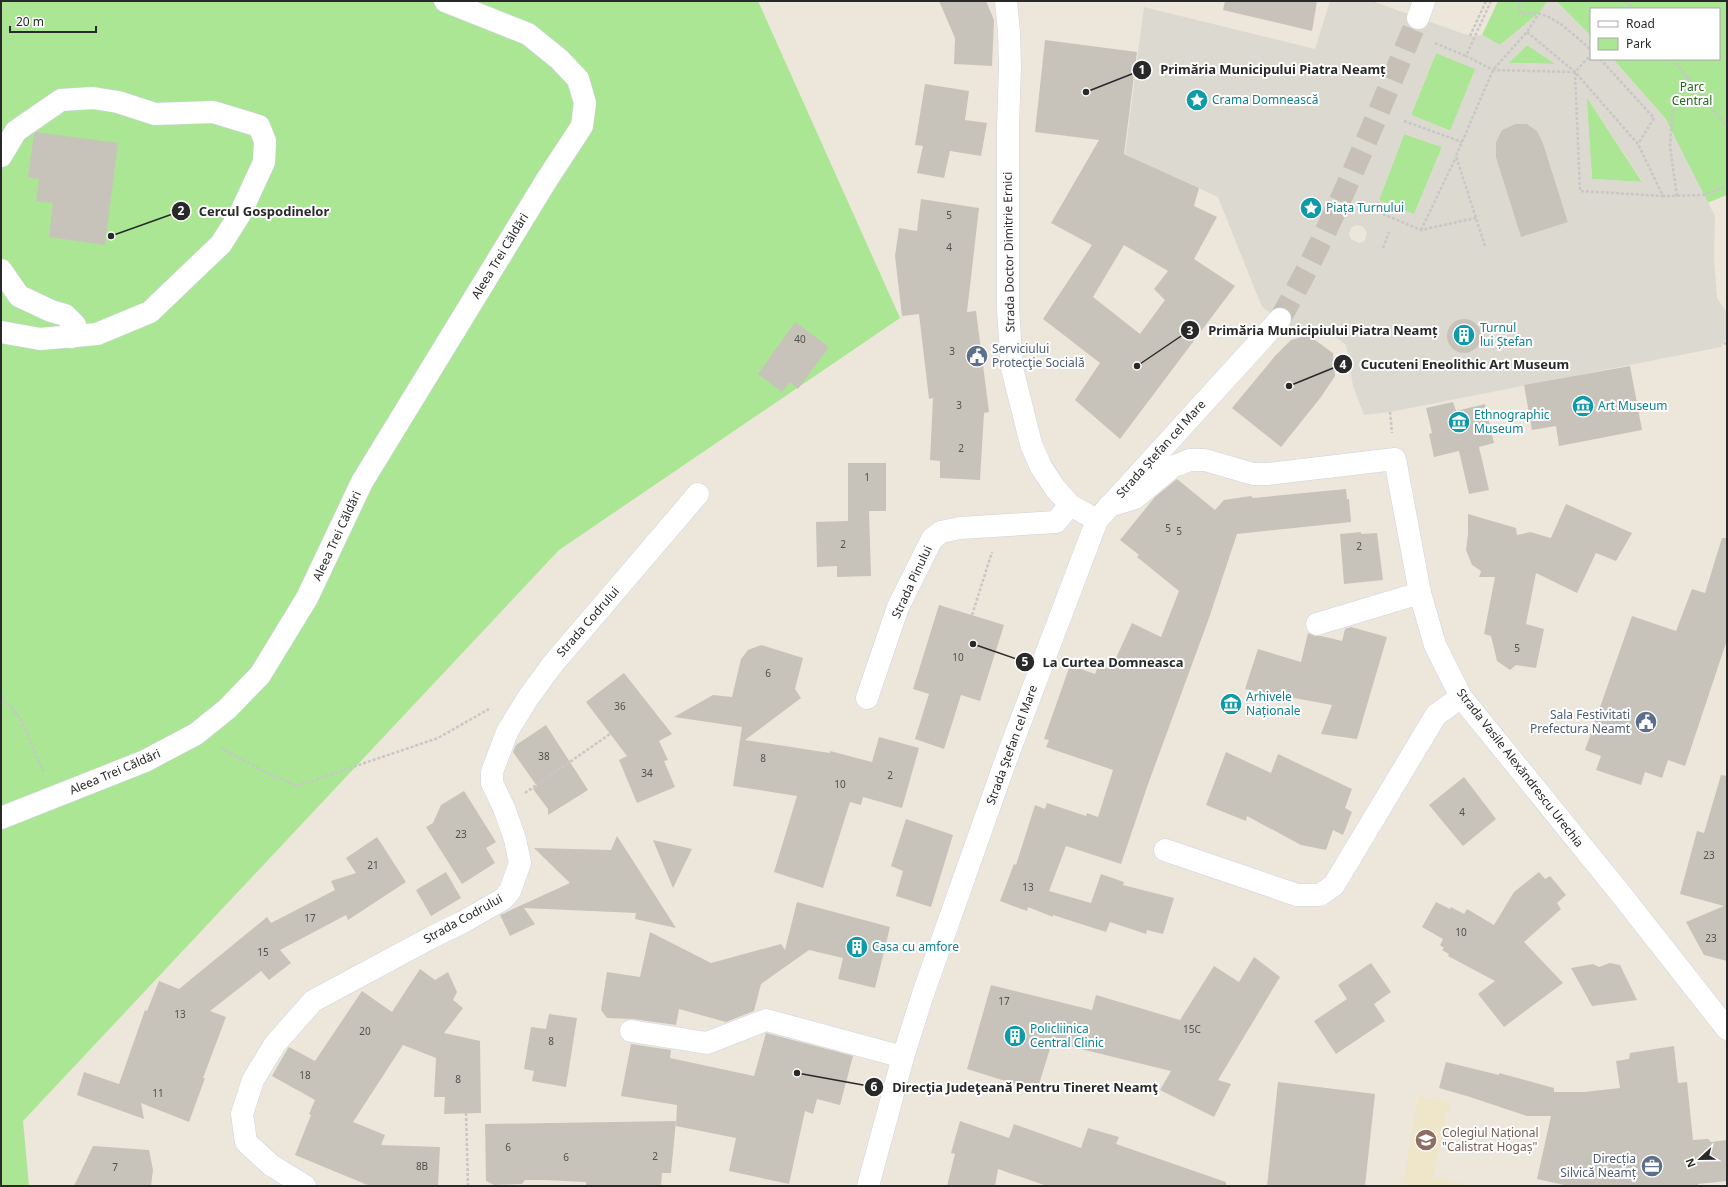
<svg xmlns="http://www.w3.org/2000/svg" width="1728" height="1187" viewBox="0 0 1728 1187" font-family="'Noto Sans',sans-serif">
<rect width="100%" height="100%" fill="#ede6da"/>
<!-- education -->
<polygon fill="#efe5c8" points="1418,1096 1450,1102 1433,1177 1472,1186 1403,1186"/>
<!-- green -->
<g fill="#aae693">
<polygon points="1,1 758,1 900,318 559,550 23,1121 29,1186 1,1186"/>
<polygon points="1498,1 1548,1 1539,13 1500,45 1482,35"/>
<polygon points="1556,1 1727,1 1727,195 1707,203 1665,118 1613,59 1719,59 1719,9 1591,9 1591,36"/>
<polygon points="1527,45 1556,64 1508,63"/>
<polygon points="1436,53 1476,69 1451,131 1411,115"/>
<polygon points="1586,96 1642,182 1592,179"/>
<polygon points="1404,134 1442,147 1414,214 1379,200"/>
</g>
<!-- plaza -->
<path fill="#dcd9d1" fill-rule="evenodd" d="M1330,1H1372L1464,34L1475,36L1482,35L1500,45L1539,13L1548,1H1556L1591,36V59H1613L1665,118L1715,216L1714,260L1717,298L1727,313V337L1721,347L1390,412L1364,415L1353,386L1346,345L1320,325L1290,331L1280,319L1262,307L1218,197L1125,154L1144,7L1315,49ZM1527,45L1555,64L1509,63ZM1436,53L1475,69L1450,131L1411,115ZM1587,97L1642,181V182L1592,179ZM1515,124H1527L1537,131L1543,143L1568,221L1521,237L1496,159V142L1502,130ZM1404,134L1442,147L1414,214L1379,200ZM1356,225L1362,226L1367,232L1365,241L1359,243L1351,239L1349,234L1351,228ZM1464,319L1474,323L1479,328L1481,337L1480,342L1473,351L1461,353L1450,345L1447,334L1452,325L1458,320Z"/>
<!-- building -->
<g fill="#c8c3ba" fill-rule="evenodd">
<polygon points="939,1 986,1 994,20 992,66 954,64 955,38"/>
<polygon points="1225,1 1317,1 1312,31 1223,10"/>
<path d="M1045,40L1137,52L1124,154L1199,188L1194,206L1217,217L1194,259L1235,286L1120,439L1075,400L1100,363L1043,319L1092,245L1051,223L1099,140L1035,132ZM1124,245L1168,271L1154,289L1165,300L1140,334L1093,297Z"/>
<polygon points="925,84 969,91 965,120 987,123 981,156 950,151 944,178 917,173 923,146 915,145"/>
<polygon points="1515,124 1527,124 1537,131 1543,143 1568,222 1521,237 1496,158 1496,142 1502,130"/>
<polygon points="36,132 118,143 105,245 49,237 53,203 36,201 39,179 28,177 34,134"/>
<polygon points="921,199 979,208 967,312 976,311 989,412 984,413 980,480 940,478 940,461 930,460 933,398 929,399 919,314 902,316 895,256 899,228 917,231"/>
<circle cx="1464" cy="336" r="17"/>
<polygon points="795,322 829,347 798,389 790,382 782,392 758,374"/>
<polygon points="1308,335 1333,353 1335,376 1321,397 1281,447 1232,408 1275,356 1291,340"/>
<polygon points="1630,366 1642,430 1559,446 1556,426 1532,430 1524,385"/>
<polygon points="1453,402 1456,411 1485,404 1494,443 1479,447 1489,490 1469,494 1459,451 1434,457 1429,434 1432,433 1426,408"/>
<polygon points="848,463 886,463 886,511 869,511 871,576 837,577 837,566 817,567 816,522 848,521"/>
<polygon points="1177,479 1215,510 1224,500 1251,496 1253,498 1346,489 1347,499 1349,499 1351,522 1237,534 1209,618 1147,787 1121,864 1066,846 1049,891 1091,903 1101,874 1124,882 1123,885 1174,898 1163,934 1147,930 1146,934 1110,922 1106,932 1053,915 1053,917 1028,907 1027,911 1000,901 1014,864 1016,865 1035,805 1045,809 1047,803 1086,816 1087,813 1098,817 1113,770 1046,747 1049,740 1044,739 1070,665 1095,674 1099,665 1111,669 1132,623 1161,637 1179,591 1137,557 1139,555 1120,540 1155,497"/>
<polygon points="1566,504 1632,533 1616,561 1596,553 1577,593 1536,573 1526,624 1544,629 1536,668 1516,665 1510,670 1497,661 1491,636 1484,634 1495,577 1479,577 1481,571 1472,565 1466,550 1468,534 1468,514 1516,528 1517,535 1530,532 1551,538"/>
<polygon points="1361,532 1361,534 1377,533 1383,580 1344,584 1340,534"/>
<polygon points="1722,538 1727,538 1727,640 1685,766 1668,760 1662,778 1645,772 1641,785 1596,770 1601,756 1585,750 1632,616 1676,631 1692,589 1705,593"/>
<polygon points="939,605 1004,625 980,701 961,695 944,749 915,739 929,694 913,689"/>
<polygon points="1351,627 1387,637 1357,739 1321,734 1332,705 1245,689 1258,649 1301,662 1308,633 1315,636 1321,636 1342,641 1345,629"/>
<polygon points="761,645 803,658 795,689 801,698 745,740 830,753 830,751 872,762 879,737 919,748 902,808 863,797 861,805 850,802 823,888 774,872 797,796 733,786 742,727 674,717 713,695 732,697 741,659 748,650"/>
<polygon points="624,673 672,734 659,741 668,760 664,761 675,787 637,803 619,760 627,756 586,702"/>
<polygon points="546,725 588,790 548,815 548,809 533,789 537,786 513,752 516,745"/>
<polygon points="1226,752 1271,773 1278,754 1352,789 1345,808 1352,812 1343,835 1333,830 1326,850 1301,845 1247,816 1246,821 1206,805"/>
<polygon points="1721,775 1727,776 1727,961 1704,955 1686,922 1724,906 1680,894 1697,831 1704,833"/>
<polygon points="1464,777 1496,819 1463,846 1429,805"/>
<polygon points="464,791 496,842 486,848 495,863 462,884 426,827 433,823 441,805"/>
<polygon points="906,819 953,835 931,907 896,896 903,871 891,866"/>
<polygon points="617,836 676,928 635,919 636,913 524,908 535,924 510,936 500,915 570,883 534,848 611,850"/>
<polygon points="377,837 406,882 348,920 346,915 280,950 291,963 269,980 261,971 210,1011 226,1017 203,1078 205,1078 189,1122 141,1103 144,1119 77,1095 84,1072 119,1084 145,1010 147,1011 159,981 179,989 267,917 271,923 335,890 331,881 356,873 346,858"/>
<polygon points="653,840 692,849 673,888"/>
<polygon points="446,872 461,898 431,916 416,890"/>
<polygon points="1539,872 1545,879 1550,876 1566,895 1557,903 1561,909 1524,942 1563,983 1504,1027 1478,994 1495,981 1448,956 1449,954 1442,950 1444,948 1440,945 1443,939 1422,927 1436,902 1450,909 1451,907 1464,914 1467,909 1494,925 1514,892"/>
<polygon points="797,902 890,927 875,988 838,979 843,958 809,950 761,984 754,1011 726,1022 679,1009 676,1025 633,1019 607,1018 601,1010 607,972 640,977 650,932 711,963 781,944 785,950"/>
<polygon points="1254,957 1280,977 1218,1080 1231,1084 1214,1117 1160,1090 1171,1071 1052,1042 1037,1091 967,1069 991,985 1092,1010 1096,995 1180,1020 1214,966 1239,982"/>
<polygon points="1371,963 1391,992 1374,1004 1385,1021 1336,1054 1314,1021 1347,999 1338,985"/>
<polygon points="1610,963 1620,965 1637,1000 1592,1006 1571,968 1593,964 1599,967"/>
<polygon points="420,969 435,980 448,972 457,992 453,1000 463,1008 444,1033 480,1041 481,1113 444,1114 445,1097 434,1097 436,1058 403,1045 353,1122 385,1135 381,1145 440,1147 438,1186 370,1186 295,1155 311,1115 309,1114 315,1100 272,1076 288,1048 289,1047 315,1061 362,991 392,1012"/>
<polygon points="549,1014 577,1018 566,1087 532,1081 534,1071 524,1069 531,1027 546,1029"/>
<polygon points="766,1033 853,1056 840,1105 817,1099 813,1114 805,1111 789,1184 729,1171 736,1138 676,1126 677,1105 621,1096 631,1044 671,1050 670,1058 754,1076"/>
<polygon points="1674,1046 1678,1083 1687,1082 1693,1140 1708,1139 1711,1142 1727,1140 1727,1181 1698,1184 1698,1186 1569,1186 1537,1179 1551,1116 1527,1116 1470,1097 1439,1088 1446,1062 1499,1075 1499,1073 1554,1088 1554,1092 1584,1092 1620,1088 1616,1061 1629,1059 1630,1053"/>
<polygon points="1278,1082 1375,1094 1365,1186 1267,1186"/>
<polygon points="676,1121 671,1173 662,1173 661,1186 586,1186 586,1182 545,1180 525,1180 522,1184 494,1185 486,1181 485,1124"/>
<polygon points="960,1121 1009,1138 1014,1124 1081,1148 1088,1128 1119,1137 1116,1144 1226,1182 1226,1186 1047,1186 998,1169 995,1186 947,1186 955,1154 951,1153"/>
<polygon points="93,1146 149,1150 153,1170 151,1186 74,1186"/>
</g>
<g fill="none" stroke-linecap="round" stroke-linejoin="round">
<!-- minor-tunnel -->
<path stroke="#c6c0b7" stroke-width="22" stroke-dasharray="22 11" stroke-linecap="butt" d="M1280,319C1335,223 1375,119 1418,18"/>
<!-- minor casing -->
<g stroke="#cfd2e3" stroke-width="23">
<g id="minor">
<polyline points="1006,1 1009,32 1010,67 1008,127 1008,309 1012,368 1031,444 1041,467 1055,488 1070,505 1097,520"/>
<polyline points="1418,18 1424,1"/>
<polyline points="1,156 16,131 61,100 93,98 118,102 155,114 213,112 259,126 265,141 264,162 240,214 221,244 150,312 97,334 40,339 1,332"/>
<polyline points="1,270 19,296 51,311 65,315 75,325 71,337"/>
<polyline points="1109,506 1135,498 1172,467 1190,460 1205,460 1253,474 1268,474 1395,459 1420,593 1435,645 1461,697 1620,893 1727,1029"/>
<polyline points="1317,624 1420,593"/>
<polyline points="867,698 898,607 932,539 941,532 960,528 1056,522 1070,505"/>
<polyline points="1,818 145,761 196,734 227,709 260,675 307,598 362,482 546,181 582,126 585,103 578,79 559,59 528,34 445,1"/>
<polyline points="1165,850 1297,895 1320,895 1334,885 1436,715 1461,697"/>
<polyline points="631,1031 707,1043 766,1020 903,1057"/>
<polyline points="305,1186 271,1165 246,1142 242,1114 253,1080 275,1044 313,1001 434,936 463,922 503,899 510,891 520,863 515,839 504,808 492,783 492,772 507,732 528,698 552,665 698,494"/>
<polyline points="868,1186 903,1057 923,994 1007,757 1097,520 1280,319"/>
</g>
</g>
<!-- path -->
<g stroke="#c7c7c7" stroke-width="2.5" stroke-dasharray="3 2" stroke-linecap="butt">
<polyline points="1491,1 1466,56 1493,70 1575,72 1591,55"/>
<path d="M1520,1L1518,6L1521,13C1528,15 1535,12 1540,14C1559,19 1576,37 1591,50"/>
<polyline points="1626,1 1633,9"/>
<polyline points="1374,2 1375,1"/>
<polyline points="1527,32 1575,72 1638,144 1663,196 1703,195 1727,186"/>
<polyline points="1470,36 1486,1"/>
<polyline points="1435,43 1466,56"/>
<polyline points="1600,59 1654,118 1638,144"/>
<polyline points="1673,59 1727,127"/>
<polyline points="1575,72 1580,191 1663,196"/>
<polyline points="1404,121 1462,142"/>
<polyline points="1677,196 1670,147 1672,114 1687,76"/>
<polyline points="1369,208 1421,230 1476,218"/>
<polyline points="1421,230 1456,157"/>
<polyline points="1485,246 1456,156 1493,70 1527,32 1539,13"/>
<polyline points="1383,248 1389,232"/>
<polyline points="1724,343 1727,344"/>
<polyline points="1390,412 1392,433"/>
<polyline points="972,615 992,552"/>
<polyline points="1,696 21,719 44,774"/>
<polyline points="221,748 265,772 297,786 438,738 489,709"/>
<polyline points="525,793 610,734"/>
<polyline points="466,1113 468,1186"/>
</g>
<!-- minor -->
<use href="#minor" stroke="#fff" stroke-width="22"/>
</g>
<!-- icons -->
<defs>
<g id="sight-disc" transform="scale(1.15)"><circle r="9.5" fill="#0f9aa8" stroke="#fff"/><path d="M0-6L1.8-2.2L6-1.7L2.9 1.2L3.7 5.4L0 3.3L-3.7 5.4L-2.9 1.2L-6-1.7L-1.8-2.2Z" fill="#fff"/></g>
<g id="building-disc" transform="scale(1.15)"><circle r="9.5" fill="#0f9aa8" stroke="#fff"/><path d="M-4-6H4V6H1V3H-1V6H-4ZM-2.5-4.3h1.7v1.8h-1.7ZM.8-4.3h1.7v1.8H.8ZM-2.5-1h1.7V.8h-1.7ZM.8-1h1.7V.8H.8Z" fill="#fff"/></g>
<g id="civic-disc" transform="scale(1.15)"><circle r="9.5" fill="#5c6f8a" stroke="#fff"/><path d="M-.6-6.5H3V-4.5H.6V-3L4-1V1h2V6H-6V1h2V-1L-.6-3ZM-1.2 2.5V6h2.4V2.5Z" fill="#fff"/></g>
<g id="museum-disc" transform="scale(1.15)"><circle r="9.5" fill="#0f9aa8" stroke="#fff"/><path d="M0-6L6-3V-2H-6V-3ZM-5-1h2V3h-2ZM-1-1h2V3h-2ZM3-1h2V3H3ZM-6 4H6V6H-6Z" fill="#fff"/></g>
<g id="university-disc" transform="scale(1.15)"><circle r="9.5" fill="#8d6e63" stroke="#fff"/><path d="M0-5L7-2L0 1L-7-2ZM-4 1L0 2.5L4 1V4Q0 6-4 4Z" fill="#fff"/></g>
<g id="office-disc" transform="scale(1.15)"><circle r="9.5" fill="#5c6f8a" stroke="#fff"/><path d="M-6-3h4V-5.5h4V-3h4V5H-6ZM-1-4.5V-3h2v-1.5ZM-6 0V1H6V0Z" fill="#fff"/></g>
</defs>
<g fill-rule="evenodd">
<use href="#sight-disc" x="1197" y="100"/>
<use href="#sight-disc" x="1311" y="208"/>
<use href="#building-disc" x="1464" y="335"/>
<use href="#civic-disc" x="977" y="356"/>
<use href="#museum-disc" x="1583" y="406"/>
<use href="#museum-disc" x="1459" y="422"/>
<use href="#museum-disc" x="1231" y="704"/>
<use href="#civic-disc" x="1646" y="722"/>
<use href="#building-disc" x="857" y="947"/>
<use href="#building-disc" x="1015" y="1036"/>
<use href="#university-disc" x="1426" y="1140"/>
<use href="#office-disc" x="1652" y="1166"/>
</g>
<g text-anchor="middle" stroke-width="4" stroke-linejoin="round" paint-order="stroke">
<!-- number labels -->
<g font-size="10" fill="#51504d">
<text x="949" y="219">5</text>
<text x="949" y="251">4</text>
<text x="800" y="343">40</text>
<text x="952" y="355">3</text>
<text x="959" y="409">3</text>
<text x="961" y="452">2</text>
<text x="867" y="481">1</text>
<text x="1168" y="532">5</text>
<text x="1179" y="535">5</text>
<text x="843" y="548">2</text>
<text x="1359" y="550">2</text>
<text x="1517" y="652">5</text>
<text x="958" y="661">10</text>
<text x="768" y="677">6</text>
<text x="620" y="710">36</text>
<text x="544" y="760">38</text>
<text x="763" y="762">8</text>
<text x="647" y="777">34</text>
<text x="890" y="779">2</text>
<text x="840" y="788">10</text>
<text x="1462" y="816">4</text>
<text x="461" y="838">23</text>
<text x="1709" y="859">23</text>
<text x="373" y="869">21</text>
<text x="1028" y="891">13</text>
<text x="310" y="922">17</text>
<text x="1461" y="936">10</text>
<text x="1711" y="942">23</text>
<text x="263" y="956">15</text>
<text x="1004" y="1005">17</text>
<text x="180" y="1018">13</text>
<text x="1192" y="1033">15C</text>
<text x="365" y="1035">20</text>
<text x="551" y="1045">8</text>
<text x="305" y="1079">18</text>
<text x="458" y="1083">8</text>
<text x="158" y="1097">11</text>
<text x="508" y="1151">6</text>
<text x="655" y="1160">2</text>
<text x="566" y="1161">6</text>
<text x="422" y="1170">8B</text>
<text x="115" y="1171">7</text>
</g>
<!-- park labels -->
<g font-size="12" fill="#226a16" stroke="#fff">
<text x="1692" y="91">Parc<tspan x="1692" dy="14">Central</tspan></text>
</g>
<!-- culture labels -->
<g font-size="12" fill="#0d838f" stroke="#fff" text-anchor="start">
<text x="1212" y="104">Crama Domnească</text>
<text x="1326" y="212">Piața Turnului</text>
<text x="1480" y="332">Turnul<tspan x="1480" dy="14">lui Ștefan</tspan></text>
<text x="1598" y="410">Art Museum</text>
<text x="1474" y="419">Ethnographic<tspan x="1474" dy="14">Museum</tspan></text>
<text x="1246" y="701">Arhivele<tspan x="1246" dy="14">Naționale</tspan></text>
<text x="872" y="951">Casa cu amfore</text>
<text x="1030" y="1033">Policliinica<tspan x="1030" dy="14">Central Clinic</tspan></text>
</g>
<!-- street labels -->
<g font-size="12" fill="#292929" stroke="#fff">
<text transform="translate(1009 252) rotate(-91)" y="4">Strada Doctor Dimitrie Ernici</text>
<text transform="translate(500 256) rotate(-59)" y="4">Aleea Trei Căldări</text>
<text transform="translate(1161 449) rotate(-48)" y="4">Strada Ștefan cel Mare</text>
<text transform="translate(337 536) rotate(-65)" y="4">Aleea Trei Căldări</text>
<text transform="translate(912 582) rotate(-65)" y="4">Strada Pinului</text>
<text transform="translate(588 622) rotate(-49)" y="4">Strada Codrului</text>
<text transform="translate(1012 745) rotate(-70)" y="4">Strada Ștefan cel Mare</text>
<text transform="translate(1520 768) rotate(52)" y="4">Strada Vasile Alexăndrescu Urechia</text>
<text transform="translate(115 772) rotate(-23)" y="4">Aleea Trei Căldări</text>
<text transform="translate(463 919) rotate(-29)" y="4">Strada Codrului</text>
</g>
<!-- service labels -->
<g font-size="12" fill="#4e5e75" stroke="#fff" text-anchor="end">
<text x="992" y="353" text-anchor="start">Serviciului<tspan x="992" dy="14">Protecţie Socială</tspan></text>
<text x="1630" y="719">Sala Festivitati<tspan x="1630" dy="14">Prefectura Neamt</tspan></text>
<text x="1636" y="1163">Direcția<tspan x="1636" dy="14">Silvică Neamț</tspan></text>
</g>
<!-- education labels -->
<g font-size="12" fill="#785e54" stroke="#fff" text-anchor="start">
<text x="1442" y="1137">Colegiul Național<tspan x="1442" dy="14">"Calistrat Hogaș"</tspan></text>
</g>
</g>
<!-- callouts -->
<path fill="none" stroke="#292929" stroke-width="1.5" d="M1086 92L1142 70M111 236L181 211M1137 366L1190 330M1289 386L1343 364M973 644L1025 662M797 1073L874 1087"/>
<g fill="#292929" stroke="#fff" stroke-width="1.5">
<circle cx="1086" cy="92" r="4"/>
<circle cx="111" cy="236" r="4"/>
<circle cx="1137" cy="366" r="4"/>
<circle cx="1289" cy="386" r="4"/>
<circle cx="973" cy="644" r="4"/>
<circle cx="797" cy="1073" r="4"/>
<circle cx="1142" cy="70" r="10"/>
<circle cx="181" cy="211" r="10"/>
<circle cx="1190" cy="330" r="10"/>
<circle cx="1343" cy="364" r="10"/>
<circle cx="1025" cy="662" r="10"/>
<circle cx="874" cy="1087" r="10"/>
</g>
<g font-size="12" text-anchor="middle" font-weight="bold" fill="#fff">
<text x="1142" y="74">1</text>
<text x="181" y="215">2</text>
<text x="1190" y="335">3</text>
<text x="1343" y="369">4</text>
<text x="1025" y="666">5</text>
<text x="874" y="1091">6</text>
</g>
<g font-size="13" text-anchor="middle" font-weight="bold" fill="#292929" stroke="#fff" stroke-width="4" stroke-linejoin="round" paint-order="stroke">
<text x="1273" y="74">Primăria Municipului Piatra Neamț</text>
<text x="264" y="216">Cercul Gospodinelor</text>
<text x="1323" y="335">Primăria Municipiului Piatra Neamț</text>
<text x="1465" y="369">Cucuteni Eneolithic Art Museum</text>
<text x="1113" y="667">La Curtea Domneasca</text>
<text x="1025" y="1092">Direcţia Judeţeană Pentru Tineret Neamţ</text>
</g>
<!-- border -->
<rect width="1728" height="1187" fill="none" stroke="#292929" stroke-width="4"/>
<!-- legend -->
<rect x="1590" y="8" width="130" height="52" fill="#ffffff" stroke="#a9a9a9"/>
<rect x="1598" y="21" width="20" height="6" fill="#ffffff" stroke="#a9a9a9"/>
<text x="1626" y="28" font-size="12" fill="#292929">Road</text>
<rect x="1598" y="38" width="20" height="12" fill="#aae693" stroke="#a9a9a9"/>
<text x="1626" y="48" font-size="12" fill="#292929">Park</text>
<!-- north arrow -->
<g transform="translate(1700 1159) rotate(248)" stroke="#ffffff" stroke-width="3" paint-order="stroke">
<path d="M0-3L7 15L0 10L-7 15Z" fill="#292929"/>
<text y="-6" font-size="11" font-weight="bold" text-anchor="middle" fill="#292929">N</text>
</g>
<!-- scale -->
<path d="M10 26v6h86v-6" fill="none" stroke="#292929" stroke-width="2"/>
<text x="16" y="26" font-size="12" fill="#292929" stroke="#ffffff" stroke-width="3" paint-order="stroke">20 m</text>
</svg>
